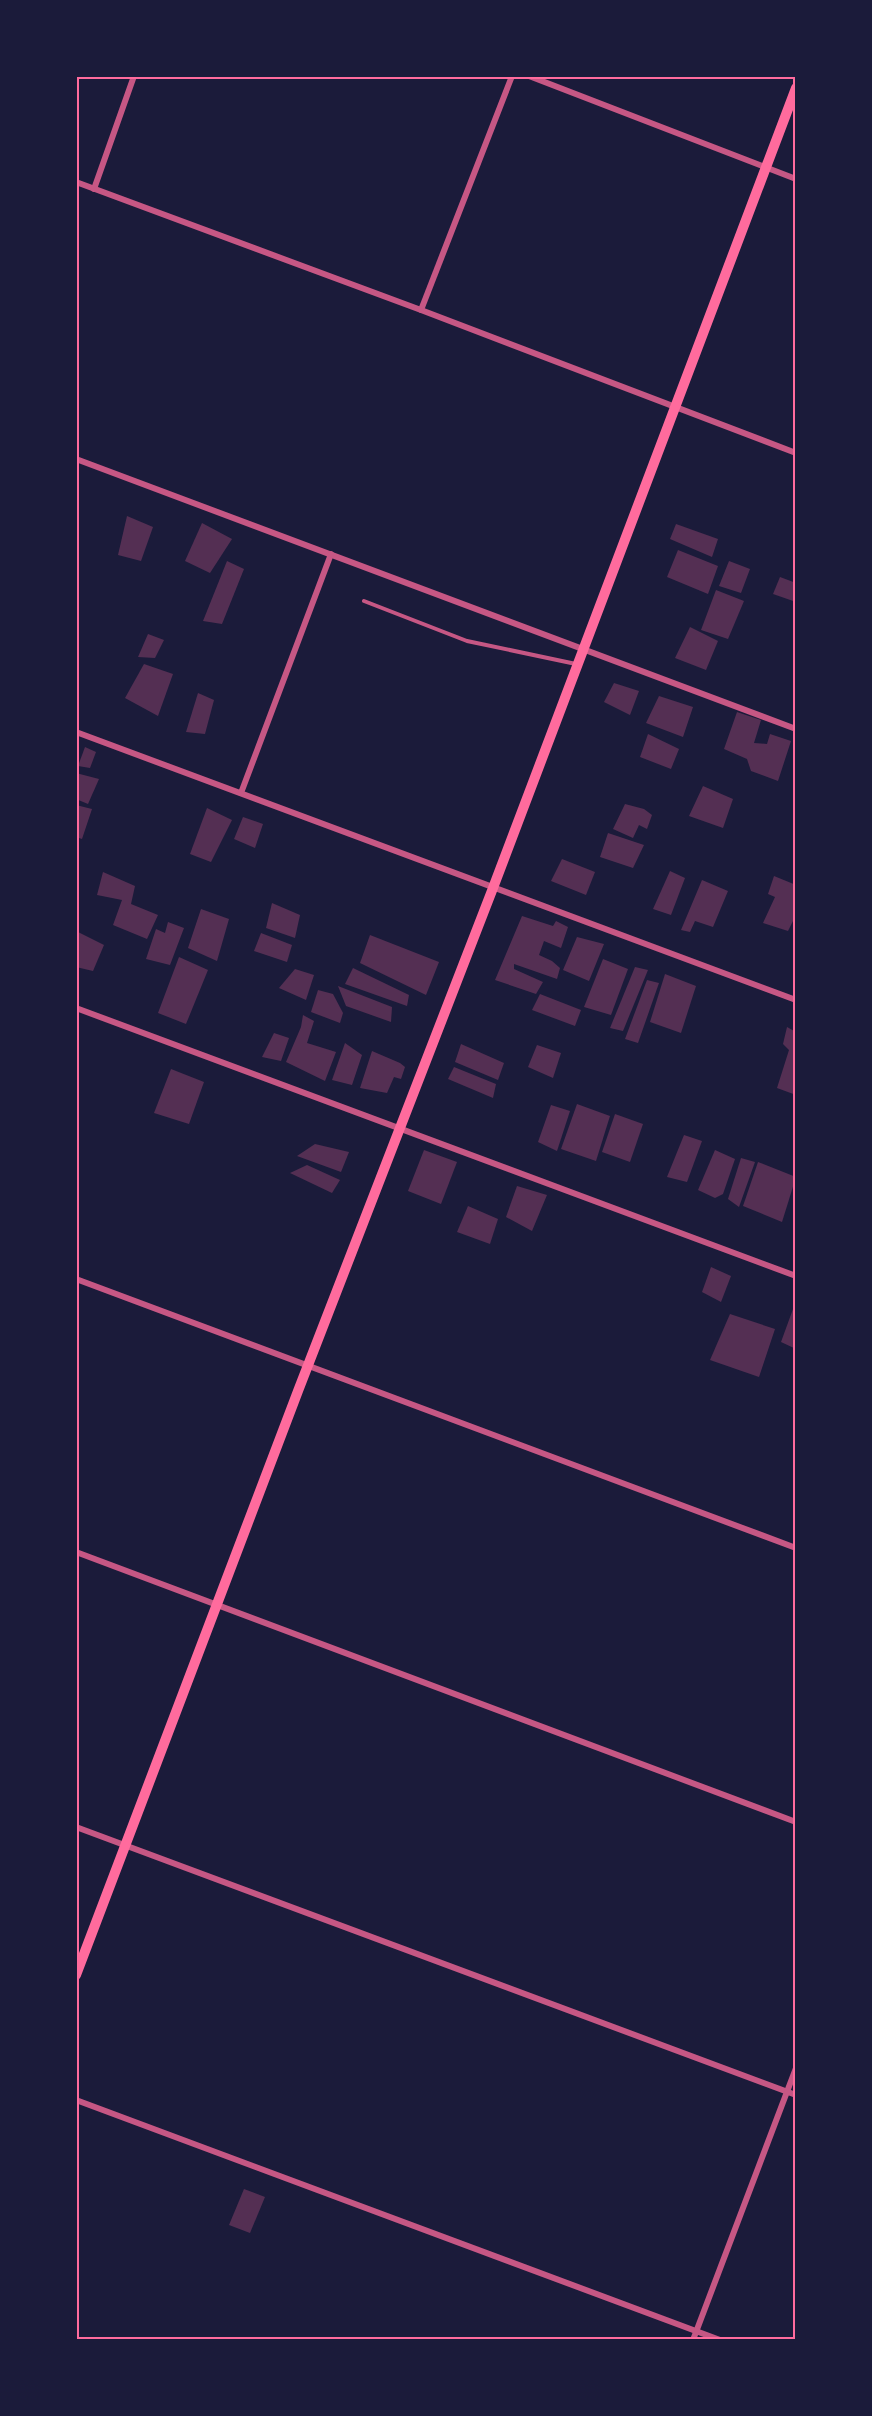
<svg xmlns="http://www.w3.org/2000/svg" width="872" height="2416" viewBox="0 0 872 2416" font-family="'Archivo Narrow',sans-serif">
<rect width="100%" height="100%" fill="#1b1b3a"/>
<!-- building -->
<g fill="#542f53">
<polygon points="127,516 153,527 141,561 118,555"/>
<polygon points="202,523 232,539 210,573 185,561"/>
<polygon points="676,524 718,539 712,557 670,539"/>
<polygon points="678,550 718,566 708,594 667,577"/>
<polygon points="227,561 244,569 222,624 203,621"/>
<polygon points="729,561 750,569 741,593 719,586"/>
<polygon points="780,577 796,583 796,602 773,594"/>
<polygon points="716,590 744,601 728,639 701,630"/>
<polygon points="690,627 718,641 706,670 675,658"/>
<polygon points="148,634 164,640 155,658 138,657"/>
<polygon points="144,664 173,674 158,716 125,698"/>
<polygon points="614,683 639,691 630,715 604,702"/>
<polygon points="198,693 214,700 205,734 186,732"/>
<polygon points="659,696 693,707 683,737 646,723"/>
<polygon points="737,712 761,720 754,743 767,744 770,734 791,741 778,781 751,771 747,759 724,749"/>
<polygon points="648,734 679,749 671,769 640,757"/>
<polygon points="85,747 96,752 90,768 78,766"/>
<polygon points="76,773 99,779 88,804 76,799"/>
<polygon points="703,786 733,799 723,828 689,816"/>
<polygon points="625,804 644,809 652,815 647,829 639,825 633,838 613,829"/>
<polygon points="76,805 92,809 82,839 76,837"/>
<polygon points="207,808 232,820 211,862 190,854"/>
<polygon points="243,817 263,824 255,848 234,839"/>
<polygon points="608,833 644,845 633,868 600,857"/>
<polygon points="562,859 595,872 586,895 551,881"/>
<polygon points="670,871 685,878 671,915 653,909"/>
<polygon points="103,872 135,886 131,904 158,915 147,939 113,925 122,900 97,895"/>
<polygon points="774,876 796,885 796,915 788,931 763,923 775,897 768,894"/>
<polygon points="702,880 728,891 713,927 695,921 690,932 681,930"/>
<polygon points="272,903 300,915 295,938 266,928"/>
<polygon points="201,909 229,919 217,961 188,948"/>
<polygon points="522,916 553,926 556,921 568,927 561,948 544,941 539,955 552,961 560,968 557,979 514,964 514,969 543,982 536,994 495,980"/>
<polygon points="168,922 184,928 170,965 146,959 156,929 165,933"/>
<polygon points="78,932 104,945 93,971 76,967"/>
<polygon points="261,933 292,945 287,962 254,951"/>
<polygon points="370,935 439,962 426,995 360,963"/>
<polygon points="577,937 604,944 589,981 563,970"/>
<polygon points="179,957 208,970 186,1024 158,1013"/>
<polygon points="603,959 628,969 611,1015 584,1007"/>
<polygon points="635,967 648,970 623,1031 610,1028"/>
<polygon points="353,968 409,995 407,1006 345,984"/>
<polygon points="295,969 314,975 306,1000 279,988"/>
<polygon points="665,974 696,986 681,1033 650,1022"/>
<polygon points="647,980 659,983 638,1043 625,1039"/>
<polygon points="338,986 392,1007 391,1022 346,1006"/>
<polygon points="318,990 333,994 343,1013 340,1023 311,1012"/>
<polygon points="540,994 581,1010 575,1026 532,1010"/>
<polygon points="303,1015 314,1021 307,1043 336,1052 325,1081 286,1062 301,1027"/>
<polygon points="787,1027 796,1032 796,1095 777,1088 789,1050 783,1044"/>
<polygon points="274,1033 289,1038 281,1061 262,1057"/>
<polygon points="345,1043 362,1055 352,1085 332,1080"/>
<polygon points="461,1044 504,1063 498,1080 455,1062"/>
<polygon points="537,1045 561,1053 553,1078 528,1067"/>
<polygon points="372,1051 400,1063 405,1067 401,1079 394,1077 387,1093 360,1088"/>
<polygon points="454,1067 496,1084 493,1098 448,1079"/>
<polygon points="171,1069 204,1082 189,1124 154,1113"/>
<polygon points="577,1104 610,1116 596,1161 561,1149"/>
<polygon points="551,1105 570,1111 557,1151 538,1142"/>
<polygon points="615,1114 643,1124 630,1162 602,1152"/>
<polygon points="684,1135 702,1141 687,1182 667,1177"/>
<polygon points="315,1144 349,1152 341,1172 297,1156"/>
<polygon points="424,1150 457,1162 441,1204 408,1191"/>
<polygon points="715,1150 735,1159 723,1194 715,1198 698,1190"/>
<polygon points="741,1158 755,1162 739,1207 728,1199"/>
<polygon points="758,1162 796,1177 782,1222 743,1206"/>
<polygon points="307,1165 340,1180 332,1193 290,1173"/>
<polygon points="517,1186 547,1195 532,1231 506,1217"/>
<polygon points="468,1206 498,1219 490,1244 457,1232"/>
<polygon points="711,1267 731,1276 721,1302 702,1292"/>
<polygon points="793,1309 796,1310 796,1349 781,1342"/>
<polygon points="730,1314 775,1329 759,1377 710,1360"/>
<polygon points="244,2189 265,2197 250,2233 229,2225"/>
</g>
<g fill="none" stroke-linecap="round" stroke-linejoin="round">
<!-- service -->
<polyline stroke="#c65784" stroke-width="4" points="364,601 467,641 576,664"/>
<!-- minor -->
<g stroke="#c65784" stroke-width="6">
<polyline points="529,76 796,179"/>
<polyline points="76,182 421,310 796,453"/>
<polyline points="94,189 134,76"/>
<polyline points="421,310 512,76"/>
<polyline points="76,459 796,729"/>
<polyline points="76,732 796,1000"/>
<polyline points="241,793 331,554"/>
<polyline points="76,1008 796,1276"/>
<polyline points="76,1279 796,1548"/>
<polyline points="76,1552 796,1822"/>
<polyline points="76,1827 796,2095"/>
<polyline points="76,2100 720,2340"/>
<polyline points="693,2340 796,2068"/>
</g>
<!-- secondary -->
<polyline stroke="#ff6b9d" stroke-width="10" points="76,1975 298,1391 493,888 796,88"/>
</g>
<!-- border -->
<rect width="872" height="2416" fill="none" stroke="#1b1b3a" stroke-width="156"/>
<rect x="78" y="78" width="716" height="2260" fill="none" stroke="#ff6b9d" stroke-width="2"/>
</svg>
